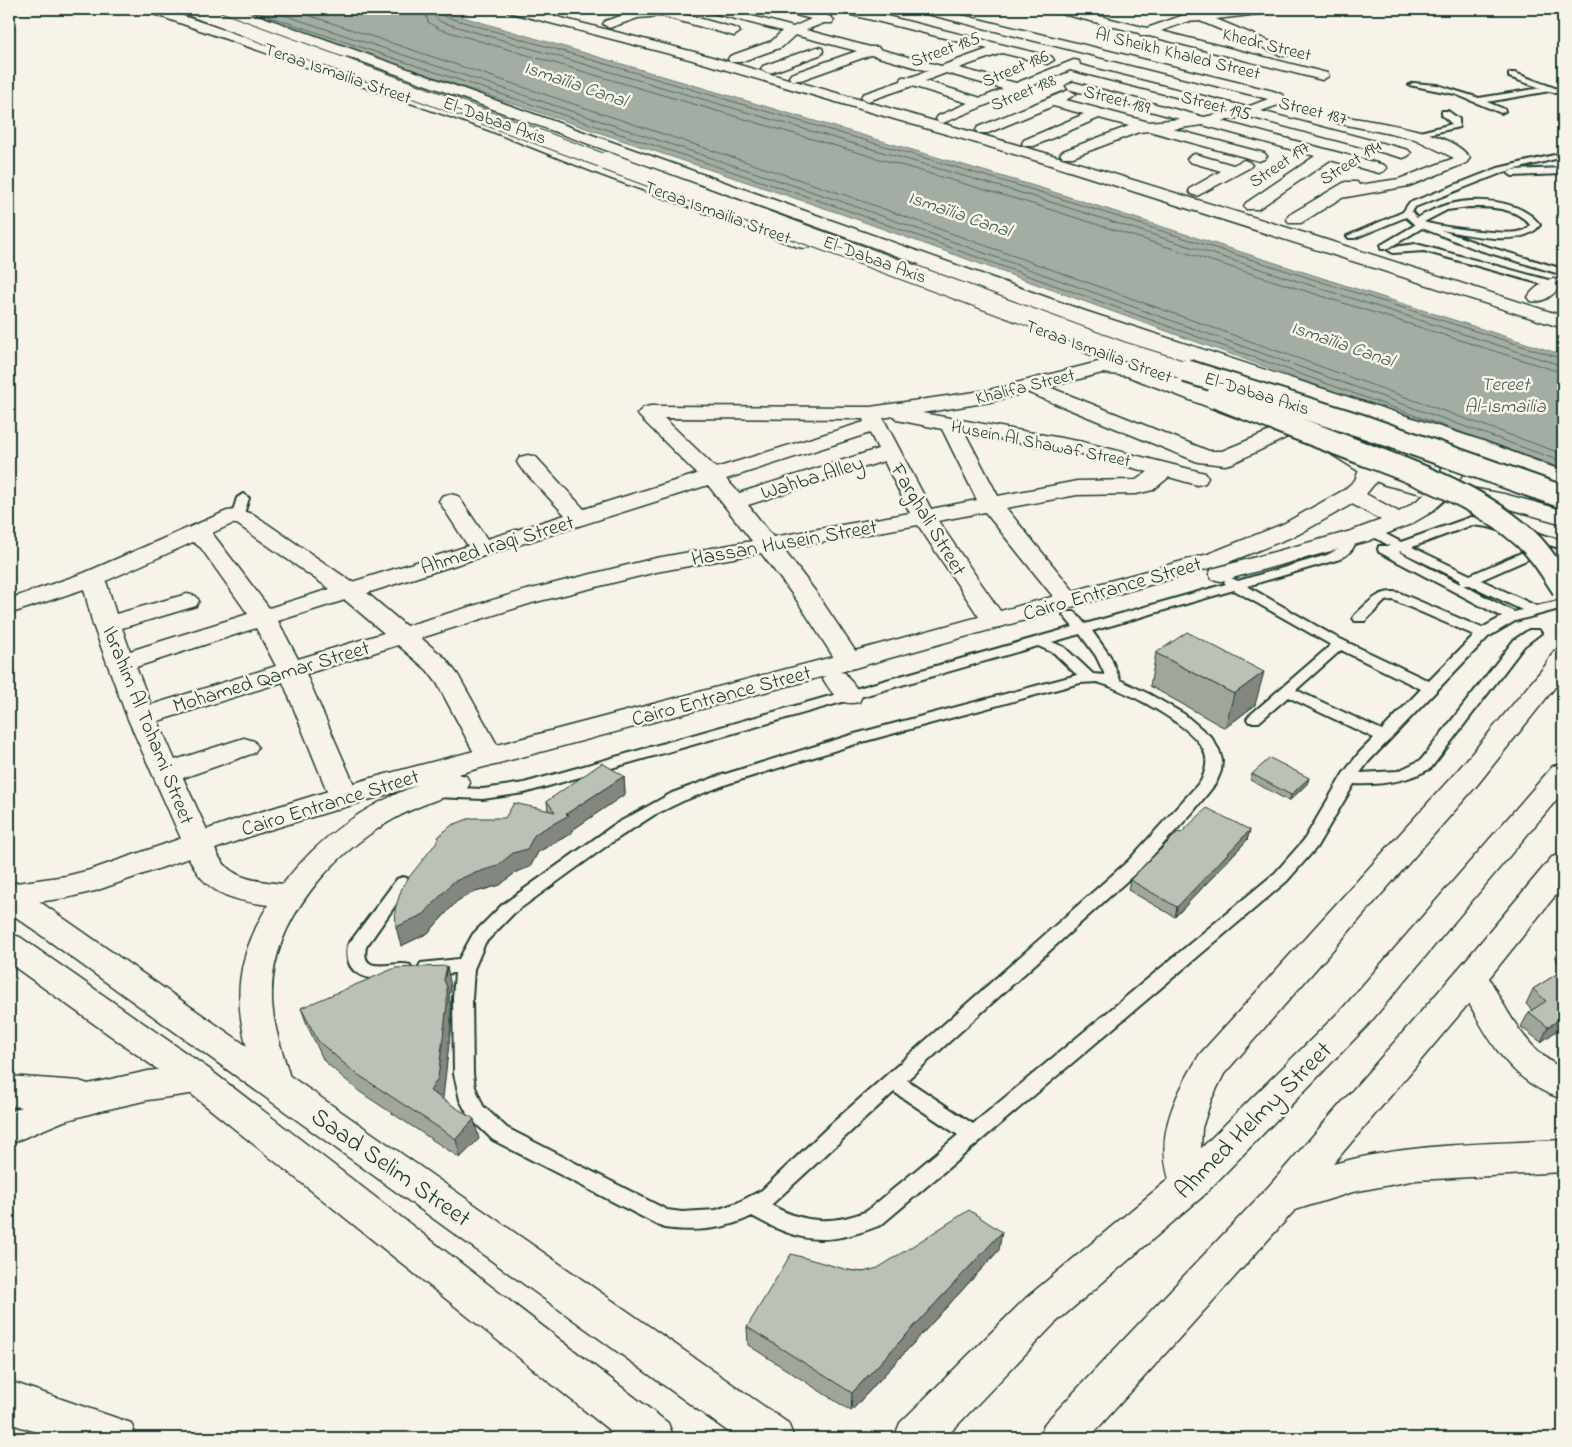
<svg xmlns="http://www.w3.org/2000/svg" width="1572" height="1447" viewBox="0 0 1572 1447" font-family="'Indie Flower',sans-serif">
<rect width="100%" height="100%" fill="#f7f3e8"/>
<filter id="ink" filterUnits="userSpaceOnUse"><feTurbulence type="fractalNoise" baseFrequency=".02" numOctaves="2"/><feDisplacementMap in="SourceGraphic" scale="10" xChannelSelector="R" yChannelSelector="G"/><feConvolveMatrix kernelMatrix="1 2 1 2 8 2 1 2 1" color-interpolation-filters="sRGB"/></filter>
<g filter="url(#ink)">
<!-- water -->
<polygon fill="#a4ada3" stroke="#6f8077" points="231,9 436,9 1041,188 1563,355 1563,474 839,213"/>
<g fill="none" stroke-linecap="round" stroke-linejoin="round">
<!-- shore -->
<g stroke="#546a60" stroke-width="1">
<polyline points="247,9 841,208 1563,469"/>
<polyline points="266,9 843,202 1563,462"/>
<polyline points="290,9 845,195 1563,454"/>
<polyline points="425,9 428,22 439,29 1036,205 1563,373"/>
<polyline points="432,9 434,16 441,22 1038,198 1563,366"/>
<polyline points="438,9 439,13 443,16 1040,192 1563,359"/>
</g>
<!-- lane casing -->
<g stroke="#1f3d34" stroke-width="4">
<g id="lane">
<polygon points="1509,73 1515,73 1563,91 1563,95 1550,91 1487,102 1504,109 1505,111 1501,113 1455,94 1409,85 1413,83 1437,85 1479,98 1541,88 1509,77"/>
<polygon points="1442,111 1448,111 1459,119 1459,127 1416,137 1416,133 1452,124 1442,115"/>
<path d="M1563,153V157L1504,172L1415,207L1411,211L1417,218C1427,213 1436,208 1446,205C1475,197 1521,199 1540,225C1522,249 1467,234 1441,230L1482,245L1563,269V275L1476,249L1422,228L1387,249H1381V245L1415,225L1406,217L1355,238H1349L1347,236L1403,212L1409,203L1498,168ZM1469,207C1490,207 1516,207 1530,225C1527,229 1523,231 1517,232C1502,235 1438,227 1424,222L1447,210Z"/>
<polygon points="1563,168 1563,174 1512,176 1508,173 1512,170"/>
<polygon points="1416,244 1563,284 1563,290 1424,251 1393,253 1388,250 1393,247"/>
<polygon points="243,494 249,498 243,517 241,520 233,520 231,517 237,498"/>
<path d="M1471,517L1493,520L1563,541V549L1549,545L1550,547L1549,550L1481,580L1536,606L1563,600V608L1515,621L1488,637L1369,761L1360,773L1398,771L1421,760L1514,640L1529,630H1539L1541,633L1524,646L1431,768C1407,782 1381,785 1354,784L1316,848L1287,881L881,1225C827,1246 803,1244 752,1216C725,1230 694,1232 664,1228L493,1140L469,1117L460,1100L454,1074L453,998L455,973L427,975L421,973L418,968L421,963L459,959L473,934L502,905L614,825L672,793L716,777L851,735L1077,675L1054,653L1038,646L524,793L483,799L434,797L428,796L426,792L428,788L434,787L483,789L524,783L1073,627L1063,615L1065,612H1075L1085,624L1226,584L1224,582L1226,579L1231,578L1238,581L1327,555L1340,548L1346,535L1351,534L1357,538C1355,548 1349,554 1340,559L1247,586L1334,636L1429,681L1474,635L1393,600L1385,601L1365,621H1355L1353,618L1355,615C1368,603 1380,588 1400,593L1482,628L1502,617L1379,552L1378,549L1379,546H1390L1365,532L1371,528L1376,529L1401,542ZM1472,525L1488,527L1544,543L1470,575L1412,547ZM1400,551L1460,580V584L1399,552ZM1463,585H1470L1522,610L1514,612ZM1234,590L1331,645L1249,716L1247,719L1249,722H1259L1288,697L1374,738L1359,753L1343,774L1304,840L1275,873L973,1124L907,1080L1140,869L1192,813L1216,783L1221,771L1222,760L1219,750L1211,737L1184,714L1149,694L1120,680L1110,656L1092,631ZM1080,634L1096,656L1105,675L1093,674L1064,647L1052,642ZM1341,650L1421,689L1382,730L1296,690ZM1097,682C1123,689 1191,724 1203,749C1209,760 1206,770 1201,781L1128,861L829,1126L762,1190L737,1203L716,1210L682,1212L667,1210L507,1128L483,1106L475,1087L473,1074L472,998L474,969L485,943L514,913L612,842L654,815L683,801L727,784L862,742L1080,683ZM894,1092L958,1135L867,1211C832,1225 803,1223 771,1205Z"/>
<path d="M403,877L409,879L411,883L366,947C360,977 393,960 410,965L413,970L410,975C384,983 341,983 348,945L397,879Z"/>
</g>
</g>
<!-- street casing -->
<g stroke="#1f3d34" stroke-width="3">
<g id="street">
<polygon points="654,9 683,9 680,13 738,29 740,32 734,36 662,16 638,18 609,28 603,24 605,21 636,11"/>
<path d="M707,9H726L793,27L811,19L784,12L782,9C796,9 825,10 834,20L832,23H824L806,30L870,47H878L879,49L941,66L988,49L840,12L838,9H858L1052,57L1054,60L1047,64L1002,53L959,68L1016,83L1074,60L1079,61L1080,65L1247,107L1268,99L919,12L917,9H937L1273,91L1283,95L1286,100L1284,103L1261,111L1408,150L1411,153L1408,156L1403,158L1246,116L1222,121L1384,165L1387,168L1384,171L1379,173L1330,160L1258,209H1246L1244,206L1246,203L1315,156L1203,125L1173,129L1264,153L1267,156L1264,159L1259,161L1149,131L1139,132L1073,157H1063L1060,154L1063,151L1129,126L1099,118L1034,146H1024L1022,143L1024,140L1084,114L1053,106L988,133H978L976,130L978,127L1069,90L1076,94L1066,100L1149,122L1180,119L1068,89L1066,86L1073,82L1204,117L1231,111L1070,70L943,123L938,122L936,119L938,116L968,103L912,86L868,101L861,97L863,94L901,81L902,77H911L928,71L871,55L801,80H791L789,77L791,74L857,51L795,35L782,47L740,62H730L728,59L730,56L772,41L782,31L709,12ZM946,73L1003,89L981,98L925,81Z"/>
<polygon points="1052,9 1071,9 1147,28 1184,15 1239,9 1274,9 1268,13 1216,19 1288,49 1290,52 1288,55 1283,56 1200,21 1186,22 1161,31 1327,73 1329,76 1322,80 1149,36 1141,36 1139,33 1054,12"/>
<polygon points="817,47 822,48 823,51 822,54 773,72 768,73 761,69 763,66"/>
<path d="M1342,116C1374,122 1451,130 1470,158L1466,163L1409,186L1341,198L1301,223H1289L1287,219L1289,215L1345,182H1357L1359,185L1399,179L1454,158L1415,139L1337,123L1335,120L1337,117Z"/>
<polygon points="1195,154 1233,165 1244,160 1249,162 1252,165 1249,168 1197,196 1191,194 1189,191 1191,188 1221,171 1190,162 1187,159 1190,156"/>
<path d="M1102,361L1137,366L1249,409L1252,413L1249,417L1242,419L1235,417L1127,376L1102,373L1049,387L1209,451H1222L1287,424L1294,426L1298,430L1294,434L1233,463L1225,465L1198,462L1027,392L990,402L922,413L1083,442L1205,473L1208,478L1205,483L1197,485L1169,477L1153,490L1136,494L1077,495L1006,508L1081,600L1078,605L1069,607L1060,605L985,512L938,521L1007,621L1003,626L994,629L985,626L918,525L783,549L815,591L862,661L858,667L849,669L840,667L796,599L761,553L656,572L532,603L421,638L445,658L458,675L504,757L500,764L490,766L480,764L437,683L427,670L398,645L306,674L359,796L354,803L344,806L334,803L329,796L283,682L158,721L175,760L244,738L254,741L258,747L254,753L183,778L213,843L209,850L198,854L187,850L183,843L127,717L93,625L84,589L9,614V599L84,573L227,511L237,510L253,514L352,582L468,546L439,501L442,496L450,494L458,496L487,539L565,515L520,467L517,462L520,457L528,455L536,457L584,509L697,474L637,414L643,408L650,406L870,407L989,390ZM894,416L897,420L942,429L977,500L931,509L883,418ZM664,418L863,419L864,422L716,468ZM870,433L878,449L739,493L726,479ZM965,433L1082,454L1148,472L1136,480L1077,481L998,496ZM884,461L910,513L773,537L748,505ZM708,485L752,541L656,558L523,591L406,626L367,593ZM232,524H237L330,589L269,608L212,533ZM193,542L201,548L248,614L130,651L122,628L196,606L199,601L196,596L187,594L116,614L106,581ZM345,600L384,633L298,659L278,621ZM256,628L276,666L151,705L136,667Z"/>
</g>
</g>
<!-- secondary casing -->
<g stroke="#1f3d34" stroke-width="3">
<g id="secondary">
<path d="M1393,426L1400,428L1404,432L1389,448L1376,482L1366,494L1399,512C1414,503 1430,493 1439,477C1443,468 1444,458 1449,450L1457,448L1465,450L1468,455L1461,476L1446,499L1430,513L1411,524L1368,541L1221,581L1212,579L1209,574L1212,569L1351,531L1381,520L1352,504L1299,534L1224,564L840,672L845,673L862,696L859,702C839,707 833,694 823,679L825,676L458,774L466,776L470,783L466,790C441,798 416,806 392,820C332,854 273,920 272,992C271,1023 283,1052 291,1081L285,1091L273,1095L261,1091C254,1079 251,1065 248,1051C232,995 238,956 268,905C232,900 205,894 189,858L95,891L66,898L9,906V884L66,876L90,870L237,819L371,778L840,655L1208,554L1283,524L1344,490L1355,480L1371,441L1386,428ZM418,785C363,806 319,837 283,884C253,880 228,880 215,849L259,833Z"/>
<polygon points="197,1065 209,1069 215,1079 209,1089 197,1093 148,1100 100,1111 64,1121 9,1144 9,1112 22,1107 9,1106 9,1076 79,1081 88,1084 148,1071"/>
<polygon points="9,1381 131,1423 137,1438 54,1438 9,1423"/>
</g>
</g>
<!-- primary casing -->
<g stroke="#1f3d34" stroke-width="3">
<g id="primary">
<polygon points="146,9 163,9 498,124 613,169 810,239 813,243 810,247 804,248 798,247 601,175 488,130 148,12"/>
<polygon points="211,9 228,9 347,52 349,55 342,59 337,58 213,12"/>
<polygon points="506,9 526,9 698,53 1052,155 1311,235 1563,316 1563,328 1041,162 689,59 508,12"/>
<polygon points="922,264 1226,369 1229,373 1226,377 1219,379 1212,377 916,273 913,269 916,265"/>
<path d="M1553,279L1559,280L1562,284C1555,294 1543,304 1531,301L1528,297C1533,289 1544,281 1553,279Z"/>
<polygon points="1091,342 1250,401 1253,405 1250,409 1243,411 1236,409 1084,352 1081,348 1084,344"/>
<polygon points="1339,443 1347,444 1387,469 1401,475 1504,494 1563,510 1563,524 1502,507 1426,495 1385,485 1371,479 1331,454 1328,449 1331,444"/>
<polygon points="1563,764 1563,792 1367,1026 1202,1197 1054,1324 945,1438 894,1438 900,1423 1026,1298 1176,1173 1343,1008 1553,766"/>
<path d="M1563,854V886L1489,978C1508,1013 1526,1050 1563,1069V1099C1515,1085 1491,1045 1469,1003L1333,1164C1408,1143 1486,1144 1563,1140V1172L1416,1180L1353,1192L1295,1210L1089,1438H1039L1045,1423L1269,1186L1460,967L1552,857Z"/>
<polygon points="9,885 20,888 788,1423 794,1438 737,1438 9,912"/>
<polygon points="9,934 20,937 209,1069 668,1423 674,1438 619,1438 185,1089 9,963"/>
</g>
</g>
<!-- highway casing -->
<g stroke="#1f3d34" stroke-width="3">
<g id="highway">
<polygon points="223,9 240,9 1085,311 1483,441 1563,471 1563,485 1467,451 1071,319 225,12"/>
<path d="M1563,649V677L1478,784L1224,1074L1211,1100L1202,1128L1201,1149L1208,1185L1202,1197L1189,1201L1176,1197C1150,1143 1172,1101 1200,1054L1458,770L1545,666L1554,651Z"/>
</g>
</g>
<!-- lane -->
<use href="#lane" fill="#f7f3e8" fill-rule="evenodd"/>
<!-- street -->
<use href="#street" fill="#f7f3e8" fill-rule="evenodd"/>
<!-- secondary -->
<use href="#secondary" fill="#f7f3e8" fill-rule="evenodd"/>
<!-- primary -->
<use href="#primary" fill="#f7f3e8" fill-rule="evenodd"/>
<!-- highway -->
<use href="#highway" fill="#f7f3e8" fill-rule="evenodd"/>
<!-- highway-bridge-far2 casing -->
<g stroke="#1f3d34" stroke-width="16" stroke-linecap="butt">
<polyline id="highway-bridge-far2" points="191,9 609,163"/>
</g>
<!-- highway-bridge-far1 casing -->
<g stroke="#1f3d34" stroke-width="20" stroke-linecap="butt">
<polyline id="highway-bridge-far1" points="606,161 1119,350 1190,372"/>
</g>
<!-- highway-bridge casing -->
<g stroke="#1f3d34" stroke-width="26" stroke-linecap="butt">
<g id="highway-bridge">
<polyline points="1186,371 1362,426 1563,497"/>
<path d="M1217,397C1264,416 1312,434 1359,452C1417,474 1477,495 1524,537C1540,551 1551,570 1563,588"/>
</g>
</g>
<!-- highway-bridge-far2 -->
<use href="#highway-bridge-far2" stroke="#f7f3e8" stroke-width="14"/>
<!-- highway-bridge-far1 -->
<use href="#highway-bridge-far1" stroke="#f7f3e8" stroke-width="18"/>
<!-- highway-bridge -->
<use href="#highway-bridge" stroke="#f7f3e8" stroke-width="22"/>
</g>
<!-- wall -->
<g fill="#a1a69d" stroke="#1f3d34">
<polygon points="1156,653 1255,705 1225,728 1150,686"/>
<polygon points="1252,774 1309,778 1307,784 1289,801 1250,780"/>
<polygon points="624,776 625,794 571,831 572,833 538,852 530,867 516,872 500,885 472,893 457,901 428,933 401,946 505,818 548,811 547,801"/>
<polygon points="1250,830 1247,840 1175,917 1128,890 1130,880 1181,833"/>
<polygon points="1563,939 1563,1026 1541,1042 1521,1027 1529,1012 1532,1010 1526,1004 1533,989 1562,971 1555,956"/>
<polygon points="451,986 449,997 451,1007 451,1025 442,1099 479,1139 460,1158 360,1092 324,1061 308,1027 301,1008"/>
<polygon points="999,1250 851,1411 748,1345 747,1327 848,1270 863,1272"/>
</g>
<!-- shaded-wall -->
<g fill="#83877f" stroke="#1f3d34">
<polygon points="1264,672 1255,705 1225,728 1234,694"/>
<polygon points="624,776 625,794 571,831 572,833 538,852 530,867 516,872 500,885 472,893 457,901 428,933 401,946 396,927 453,882 535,834 566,814"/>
<polygon points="1309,778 1307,784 1289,801 1291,795"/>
<polygon points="1250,830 1247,840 1175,917 1177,907"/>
<polygon points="447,966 451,986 449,997 451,1007 451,1025 443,1098 435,1111 430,1091 444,980"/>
<polygon points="1563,1017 1563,1026 1541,1042 1548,1027"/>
<polygon points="474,1119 479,1139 460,1158 456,1139"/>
<polygon points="1002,1232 999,1250 851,1411 852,1393"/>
</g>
<!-- building -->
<g fill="#bbc1b6" stroke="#1f3d34">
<polygon points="1187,632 1264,672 1234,694 1156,653"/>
<polygon points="1270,758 1309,778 1291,795 1252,774"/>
<polygon points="602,763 624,776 566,814 569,815 535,834 527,849 513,853 497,866 469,875 453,882 424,914 396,927 395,909 403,885 436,843 439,836 452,825 471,818 505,818 514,803 555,812 547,801"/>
<polygon points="1207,808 1250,830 1177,907 1130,880 1178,832 1181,833"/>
<polygon points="447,966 444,980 447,987 447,1005 438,1078 430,1091 474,1119 456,1139 354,1072 318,1041 301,1008 395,968"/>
<polygon points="1563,970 1563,1017 1548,1027 1529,1012 1546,1001 1533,989"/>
<polygon points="969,1210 1002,1232 852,1393 747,1327 791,1254 848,1270 863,1272 878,1268"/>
</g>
</g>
<g text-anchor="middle" stroke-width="5" stroke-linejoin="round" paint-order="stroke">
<!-- far-street labels -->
<g font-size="18" fill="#1f3d34" stroke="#f7f3e8">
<text transform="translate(1267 44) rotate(14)" y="6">Khedr Street</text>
<text transform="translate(945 49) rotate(-20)" y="6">Street 185</text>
<text transform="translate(1178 53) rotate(14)" y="6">Al Sheikh Khaled Street</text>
<text transform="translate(1015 68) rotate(-23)" y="6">Street 186</text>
<text transform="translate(338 73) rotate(19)" y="6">Teraa Ismailia Street</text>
<text transform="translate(1023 92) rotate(-23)" y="6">Street 188</text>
<text transform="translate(1117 99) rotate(15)" y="6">Street 189</text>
<text transform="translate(1216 105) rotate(15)" y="6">Street 195</text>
<text transform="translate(1313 110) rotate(14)" y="6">Street 187</text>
<text transform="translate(495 120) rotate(20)" y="6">El-Dabaa Axis</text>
<text transform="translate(1350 162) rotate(-32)" y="6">Street 194</text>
<text transform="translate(1279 164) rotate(-34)" y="6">Street 197</text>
<text transform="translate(718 212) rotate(20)" y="6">Teraa Ismailia Street</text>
<text transform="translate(875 259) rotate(20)" y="6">El-Dabaa Axis</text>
<text transform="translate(1099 351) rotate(20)" y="6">Teraa Ismailia Street</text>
<text transform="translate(1025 386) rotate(-14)" y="6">Khalifa Street</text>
<text transform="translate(1257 393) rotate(17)" y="6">El-Dabaa Axis</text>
<text transform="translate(1041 443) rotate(11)" y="6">Husein Al Shawaf Street</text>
</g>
<!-- far-water labels -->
<g font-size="19" font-style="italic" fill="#405950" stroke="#f7f3e8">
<text transform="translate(576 83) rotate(19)" y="7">Ismaïlia Canal</text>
<text transform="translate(960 213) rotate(19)" y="7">Ismaïlia Canal</text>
<text transform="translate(1343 343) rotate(19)" y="7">Ismaïlia Canal</text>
<text x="1505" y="390">Tereet<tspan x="1505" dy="22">Al-Ismailia</tspan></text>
</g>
<!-- street labels -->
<g font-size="21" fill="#1f3d34" stroke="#f7f3e8">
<text transform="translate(812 477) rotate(-17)" y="7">Wahba Alley</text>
<text transform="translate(929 519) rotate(59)" y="7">Farghali Street</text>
<text transform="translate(784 542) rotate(-10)" y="7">Hassan Husein Street</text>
<text transform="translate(497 544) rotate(-17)" y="7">Ahmed Iraqi Street</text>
<text transform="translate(1112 588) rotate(-16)" y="7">Cairo Entrance Street</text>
<text transform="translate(271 676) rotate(-17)" y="7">Mohamed Qamar Street</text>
<text transform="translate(721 695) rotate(-15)" y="7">Cairo Entrance Street</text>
<text transform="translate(149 725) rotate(68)" y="7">Ibrahim Al Tohami Street</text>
<text transform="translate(330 802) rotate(-17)" y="7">Cairo Entrance Street</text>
</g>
<!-- near-street labels -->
<g font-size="25" fill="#1f3d34" stroke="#f7f3e8">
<text transform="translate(1252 1119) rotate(-45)" y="9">Ahmed Helmy Street</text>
<text transform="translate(392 1166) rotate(35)" y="9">Saad Selim Street</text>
</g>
</g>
<!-- margin -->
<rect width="1572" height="1447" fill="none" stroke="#f7f3e8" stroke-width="30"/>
<rect x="15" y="15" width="1542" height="1417" fill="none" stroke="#1f3d34" stroke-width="2" filter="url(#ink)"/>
</svg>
